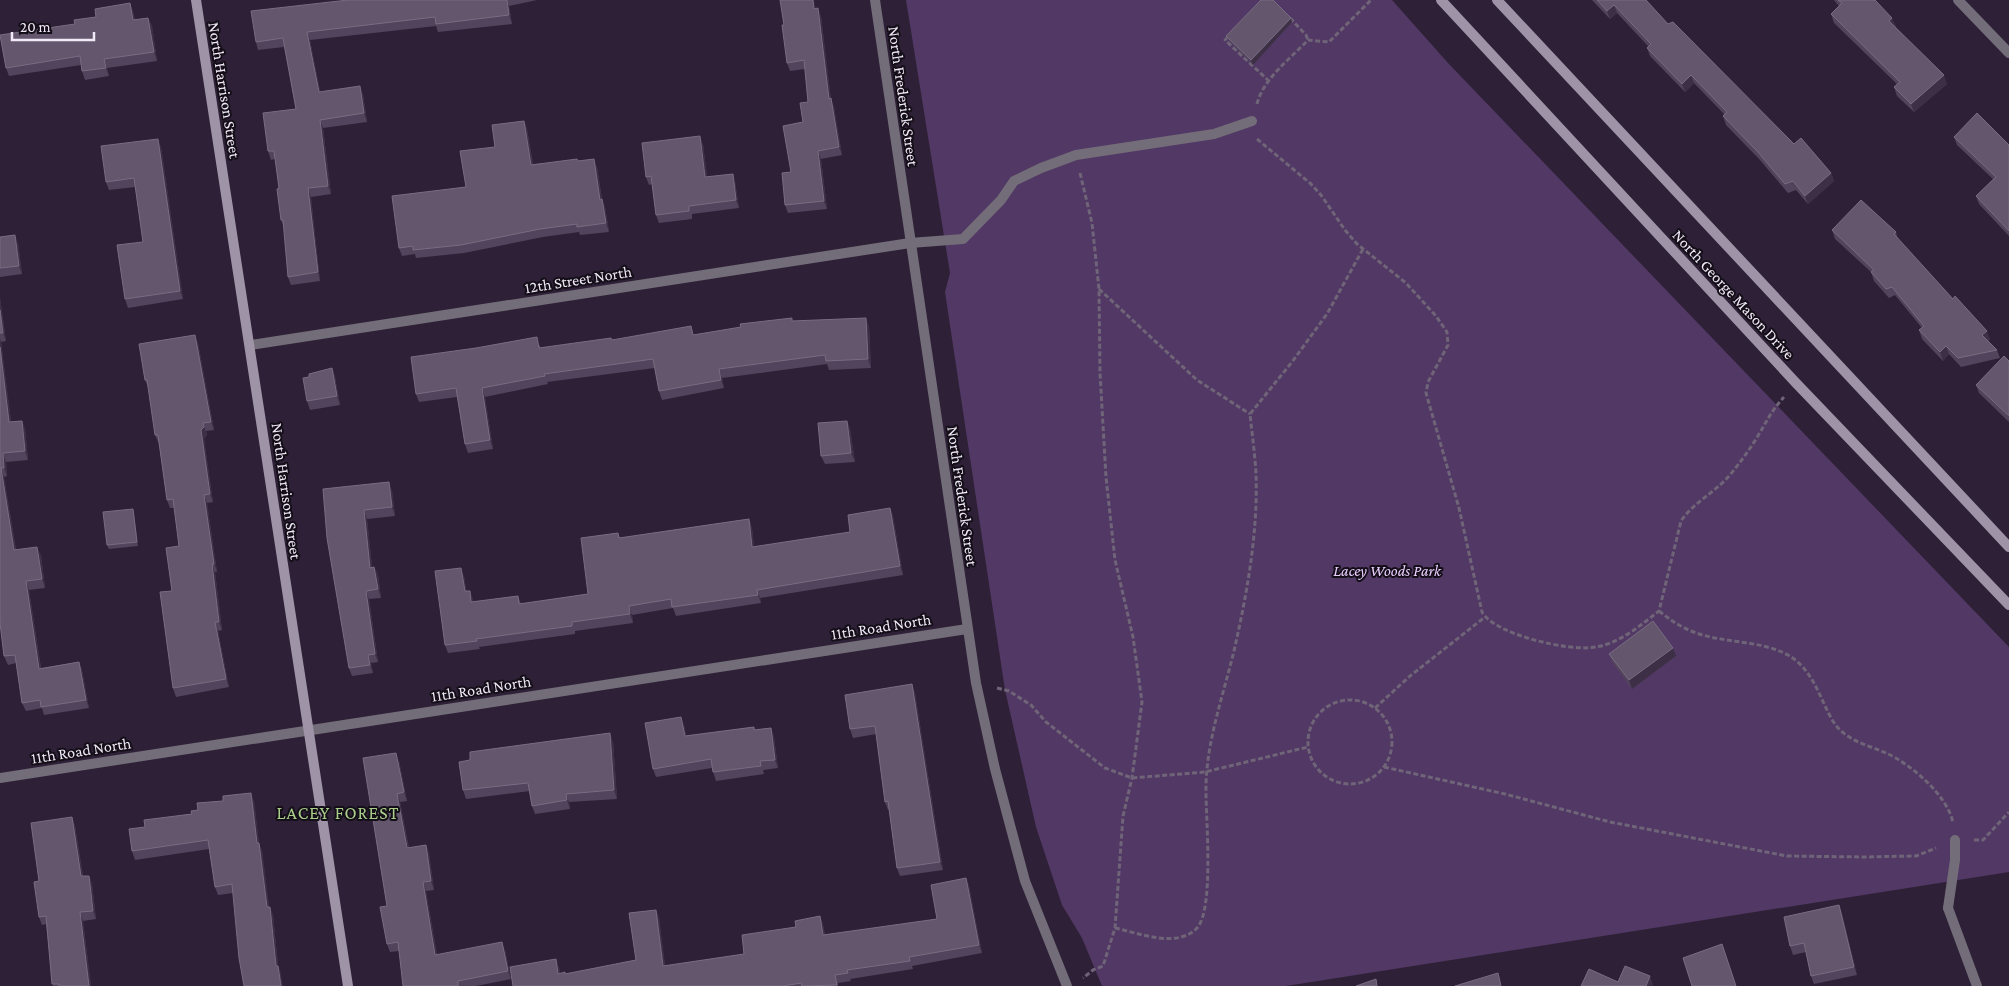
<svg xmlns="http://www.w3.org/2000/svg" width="2009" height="986" viewBox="0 0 2009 986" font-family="'Crimson Pro',serif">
<rect width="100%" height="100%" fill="#2e2137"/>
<!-- green -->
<polygon fill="#523864" points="906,0 1392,0 1448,63 2009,647 2009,872 1286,986 1102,986 1082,938 1062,905 1036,827 1005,690 945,292 950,273"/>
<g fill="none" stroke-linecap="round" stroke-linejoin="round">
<!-- path -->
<g stroke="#6f6478" stroke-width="3" stroke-dasharray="5 2.5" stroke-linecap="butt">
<polyline points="1290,18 1306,35 1308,40"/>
<polyline points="1228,37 1225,40 1269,81"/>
<path d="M1257,104C1263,79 1290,59 1308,40L1329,42L1371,0"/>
<path d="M1257,139L1311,184L1321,195L1345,230L1357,244L1406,283L1436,316L1447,332L1448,345L1428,382L1426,393L1459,508L1482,612C1495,635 1571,652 1596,647C1620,643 1641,625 1659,611L1681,521C1693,503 1714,493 1729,476C1739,464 1748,452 1756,439C1766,423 1771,411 1784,397"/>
<polyline points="1080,173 1092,223 1099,289 1100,373 1106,477 1115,560 1133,637 1142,702 1132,778 1123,816 1115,928 1103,966 1093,970 1083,978"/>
<polyline points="1099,289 1197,380 1250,414"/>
<path d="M1659,611C1669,619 1679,626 1691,631C1722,644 1758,639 1788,655C1809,667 1817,689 1827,710C1830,716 1834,724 1839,729C1852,742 1870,746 1886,753C1911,764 1948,796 1953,823"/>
<polyline points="997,688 1009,691 1031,705 1046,722 1105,768 1132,778 1205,772 1308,747"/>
<circle cx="1350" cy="742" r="42"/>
<polyline points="1375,708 1410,676 1485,617"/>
<polyline points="1384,767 1505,794 1610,822 1787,856 1864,857 1916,856 1936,848"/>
<polyline points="1974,840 1983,840 2009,812"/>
<path d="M1115,928C1139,933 1177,949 1197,928C1214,910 1206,820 1206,793C1205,742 1225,692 1236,642C1248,588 1258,530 1256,474C1255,454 1252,434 1250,414L1292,362L1327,314L1363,249"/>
</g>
<!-- lane -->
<g stroke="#736d79" stroke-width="10">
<polyline points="910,243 963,239 1001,200 1014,181 1041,168 1076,155 1214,134 1252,121"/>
<polyline points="1948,908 1955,860 1955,840"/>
</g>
<!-- street -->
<g stroke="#736d79" stroke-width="10">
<polyline points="875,0 976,683 995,769 1025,881 1067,986"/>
<polyline points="1958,0 2009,53"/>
<polyline points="251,345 910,243"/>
<polyline points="0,778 967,629"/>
<polyline points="1948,908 1977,986"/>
</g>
<!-- secondary -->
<g stroke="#9f94a7" stroke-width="10">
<path d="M196,0C248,328 296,658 348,986"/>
<polyline points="1441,0 1796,383 2009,605"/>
<polyline points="1497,0 2009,547"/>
</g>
</g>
<!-- wall -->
<g fill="#52445c">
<polygon points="348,0 537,0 509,6 512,24 438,32 436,26 310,40 320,92 363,94 367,122 323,128 331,194 311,197 320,281 291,285 288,277 284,227 281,220 279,188 275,159 271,160 268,151 296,109 284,47 258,50 256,42"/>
<polygon points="1592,0 1646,0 1668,24 1794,144 1831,173 1834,181 1808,204 1796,190 1788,193 1760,160 1726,125 1723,116 1724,114 1694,83 1685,92 1650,56 1647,48 1648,46 1617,13 1610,19"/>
<polygon points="1834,0 1875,0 1896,26 1895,27 1947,84 1914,112 1897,96 1894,87 1897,84 1834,23 1831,14 1839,6"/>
<polygon points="130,3 133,12 135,20 148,18 152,26 157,61 107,68 109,76 85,80 82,71 81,65 9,76 6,68 96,17"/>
<polygon points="816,8 821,16 831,100 834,107 842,155 821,159 827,209 788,213 785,205 791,172 808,102 805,69 790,71 787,63 784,25"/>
<polygon points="1292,22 1253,65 1228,40 1226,36"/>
<polygon points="524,121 527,129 533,164 578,161 597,167 602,199 605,207 609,232 580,235 579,232 543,237 464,253 416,258 415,254 402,256 399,248 466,187"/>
<polygon points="1954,137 2009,145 2009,236 1979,204 1976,196 1993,179 1957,145"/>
<polygon points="703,144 707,177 735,182 739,208 692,214 692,219 659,223 656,215 652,184 649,185 646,177"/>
<polygon points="161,147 183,299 128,308 125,299 143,242 135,187 109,190 106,182"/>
<polygon points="1832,230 1896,232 1898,240 1990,339 1988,341 1997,350 2000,358 1961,367 1949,354 1943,361 1922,339 1919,330 1922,328 1895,295 1889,298 1874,281 1871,272 1835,239"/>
<polygon points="0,237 18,243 22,274 0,277"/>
<polygon points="0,298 6,341 1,342 11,422 22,421 25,429 28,460 6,462 7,476 4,477 16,550 41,555 45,588 29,590 41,668 79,662 82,670 89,708 44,715 42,708 26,711 22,703 16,663 8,665 4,656 0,623"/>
<polygon points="793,321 869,326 871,368 829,370 827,364 722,378 724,388 662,400 659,391 655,368 547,382 548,384 485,397 493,449 468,453 465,444 457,397 419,402 416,394 540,345 540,348 612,340 694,335"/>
<polygon points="198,343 214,430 206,431 207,435 204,439 213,502 207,503 217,572 215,572 222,630 218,631 229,687 176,697 173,688 172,591 179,546 174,508 170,508 167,500 159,444 155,435 149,389 145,380"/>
<polygon points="2009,361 2009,422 1979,393 1976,385"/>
<polygon points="332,368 335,377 340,405 310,410 307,401"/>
<polygon points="847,421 850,429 855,462 825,464 821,456"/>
<polygon points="323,489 392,491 395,516 367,519 372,567 374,567 378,575 381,598 369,599 378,662 371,663 373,673 352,676 349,668"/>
<polygon points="890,508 893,516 903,575 760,598 761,603 676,616 673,608 632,615 633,623 575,631 575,634 479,647 480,649 448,653 445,645 464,576 466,591 470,591 473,602 518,596 521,604 588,594 618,533 620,538 749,519 752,528 754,547 850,532"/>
<polygon points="134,513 138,546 109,549 107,545"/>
<polygon points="1609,654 1676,656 1632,689 1612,662"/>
<polygon points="912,684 915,693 943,870 900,876 897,868 889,810 888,810 885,802 876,734 853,738 850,729"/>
<polygon points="684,725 686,736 754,727 755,730 771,728 774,737 778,768 763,770 764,774 716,781 712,768 656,777 653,769"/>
<polygon points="613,741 617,799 569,802 570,809 535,814 532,806 530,791 466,799 463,790"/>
<polygon points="399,761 407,801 400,802 409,848 426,845 429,853 434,890 426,891 437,955 505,950 511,979 476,986 403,986 399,951 390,952 387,944 387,906"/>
<polygon points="254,801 259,844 262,851 269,907 273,915 278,966 281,974 233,893 218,895 215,887 209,849 135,860 132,851 145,827 192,814 198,810"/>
<polygon points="72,817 75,826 83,876 89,876 92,884 96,919 83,921 91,986 53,986 46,924 42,925 39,917 39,881"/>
<polygon points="966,878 969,886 982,953 912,966 913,969 850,979 851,981 838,983 838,986 513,986 559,967 560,974 565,974 636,960 656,910 659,918 665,966 744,954 796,927 820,916 823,925 825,935 937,919"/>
<polygon points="1839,905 1842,914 1857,975 1814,984 1811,976 1806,952 1793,955 1790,946"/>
</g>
<!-- shaded-wall -->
<g fill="#3c2f46">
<polygon points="507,0 509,6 512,24 509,15"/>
<polygon points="813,0 814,0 817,17 814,9"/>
<polygon points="130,3 133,12 136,29 133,20"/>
<polygon points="1614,5 1617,13 1610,19 1607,11"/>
<polygon points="818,8 821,16 831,100 834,107 842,155 839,147 829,99"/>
<polygon points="148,18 152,26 157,61 154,52"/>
<polygon points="1291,18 1292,22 1253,65 1251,60"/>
<polygon points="1892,18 1896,26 1892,29 1889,21"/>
<polygon points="307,32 310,40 322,100 319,92"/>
<polygon points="104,59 107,68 109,76 106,68"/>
<polygon points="1691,75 1694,83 1685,92 1682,84"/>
<polygon points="1944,75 1947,84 1914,112 1911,104"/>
<polygon points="360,86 363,94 367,122 364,113"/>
<polygon points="320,120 323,128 331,194 328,186"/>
<polygon points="524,121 527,129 534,173 531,165"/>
<polygon points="700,136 703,144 708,185 705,177"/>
<polygon points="158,139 161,147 183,299 180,291"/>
<polygon points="818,151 821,159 827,209 824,201"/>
<polygon points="594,159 597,167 603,208 600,200"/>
<polygon points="1831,173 1834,181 1808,204 1805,196"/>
<polygon points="733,174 735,182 739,208 736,200"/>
<polygon points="308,188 311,197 320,281 318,272"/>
<polygon points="602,199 605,207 609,232 606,223"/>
<polygon points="15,235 18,243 22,274 19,266"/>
<polygon points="0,298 6,341 3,333 0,310"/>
<polygon points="866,318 869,326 871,368 868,359"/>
<polygon points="1987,331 1990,339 1985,344 1982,335"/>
<polygon points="195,335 198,343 214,430 211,422"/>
<polygon points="0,338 1,342 12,430 9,422 0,347"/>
<polygon points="1946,346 1949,354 1943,361 1940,352"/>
<polygon points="332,368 335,377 340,405 337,396"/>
<polygon points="719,369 722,378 724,388 721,380"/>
<polygon points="482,388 485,397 493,449 490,440"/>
<polygon points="22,421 25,429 28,460 25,451"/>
<polygon points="847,421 850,429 855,462 851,453"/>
<polygon points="203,423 207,435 204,439 213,502 210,494 201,430"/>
<polygon points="3,453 6,462 7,476 4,468"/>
<polygon points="1,468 4,477 17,558 14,550"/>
<polygon points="389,482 392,491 395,516 392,507"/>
<polygon points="204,495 207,503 217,572 214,564"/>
<polygon points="890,508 893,516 903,575 900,566"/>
<polygon points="133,509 134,513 138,546 137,542"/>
<polygon points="364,510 367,519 373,576 370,568"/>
<polygon points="749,519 752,528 755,555 752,547"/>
<polygon points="37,547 41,555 45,588 42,579"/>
<polygon points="212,564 215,572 222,630 219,622"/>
<polygon points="374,567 378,575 381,598 378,589"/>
<polygon points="461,568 464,576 468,599 465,591"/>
<polygon points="26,581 29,590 42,677 39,669"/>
<polygon points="757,590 760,598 761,603 758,595"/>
<polygon points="366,591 369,599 378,662 375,654"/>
<polygon points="470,591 473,599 474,610 471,602"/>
<polygon points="629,606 632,615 633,623 630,614"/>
<polygon points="215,622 218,631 229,687 226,679"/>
<polygon points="1673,648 1676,656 1632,689 1629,680"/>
<polygon points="368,655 371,663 373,673 370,665"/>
<polygon points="79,662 82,670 89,708 86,700"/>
<polygon points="912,684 915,693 943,870 940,862"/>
<polygon points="681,717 684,725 688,745 685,736"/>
<polygon points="771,728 774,737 778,768 775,760"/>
<polygon points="610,733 613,741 617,799 614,790"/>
<polygon points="396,753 399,761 407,801 404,792"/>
<polygon points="251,793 254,801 259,844 262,851 270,915 267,907 257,843"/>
<polygon points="397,794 400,802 410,856 407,848"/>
<polygon points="566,794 569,802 570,809 567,800"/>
<polygon points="72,817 75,826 84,885 81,876"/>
<polygon points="426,845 429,853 434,890 431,881"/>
<polygon points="89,876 92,884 96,919 93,911"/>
<polygon points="966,878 969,886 982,953 979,945"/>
<polygon points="423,882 426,891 438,963 435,955"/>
<polygon points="1839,905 1842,914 1857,975 1854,967"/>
<polygon points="270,907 273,915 279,974 276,966"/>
<polygon points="656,910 659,918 666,974 663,966"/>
<polygon points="80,912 83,921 91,986 89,986"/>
<polygon points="820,916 823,925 826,943 823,935"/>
<polygon points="502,942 505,950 511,979 508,971"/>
<polygon points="556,959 559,967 561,982 558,974"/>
<polygon points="278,966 281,974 283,986 281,986"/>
<polygon points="1650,976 1653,985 1653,986 1646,986"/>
</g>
<!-- building -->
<g fill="#63566d" stroke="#796d82">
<polygon points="348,0 507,0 509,15 436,24 435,17 307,32 319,92 360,86 364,113 320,120 328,186 308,188 318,272 288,277 283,220 281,220 277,189 279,188 274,151 268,151 263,113 296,109 283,38 256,42 251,11"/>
<polygon points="780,0 813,0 814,9 818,8 829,99 831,98 839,147 818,151 824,201 785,205 782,173 791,172 783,126 803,122 800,103 808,102 804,60 787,63 782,25 784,25"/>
<polygon points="1261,0 1273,0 1291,18 1251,60 1226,36"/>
<polygon points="1597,0 1646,0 1668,24 1673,22 1794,144 1801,138 1831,173 1805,196 1793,181 1785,184 1757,151 1723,116 1727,112 1691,75 1682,84 1647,48 1651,44 1614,5 1607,11"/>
<polygon points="1838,0 1875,0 1892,18 1889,21 1944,75 1911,104 1894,87 1900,82 1831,14 1842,3"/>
<polygon points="130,3 133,20 148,18 154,52 104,59 106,68 82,71 80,56 6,68 0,35 75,24 74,20 96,17 95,9"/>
<polygon points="1977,113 2009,145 2009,231 1976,196 1996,177 1954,137"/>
<polygon points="524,121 531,165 577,159 578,161 594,159 600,200 602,199 606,223 577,227 577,224 540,229 461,245 413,250 413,246 399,248 392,196 466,187 460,151 495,147 492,125"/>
<polygon points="700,136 705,177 733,174 736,200 689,206 689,211 656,215 651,176 646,177 642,143"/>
<polygon points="158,139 180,291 125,299 117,245 143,242 134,178 106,182 101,146"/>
<polygon points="1861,200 1896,232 1894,234 1953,299 1955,296 1987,331 1982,335 1997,350 1958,358 1946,346 1940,352 1919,330 1924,326 1892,287 1886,289 1871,272 1874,270 1832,230"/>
<polygon points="15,235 19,266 0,268 0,237"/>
<polygon points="0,310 3,333 0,333"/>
<polygon points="792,318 792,321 866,318 868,359 826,361 825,355 719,369 721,380 659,391 653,359 544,374 545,376 482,388 490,440 465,444 456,388 416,394 411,357 476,348 537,337 539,348 611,338 612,340 691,326 693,335 741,327 740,324"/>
<polygon points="195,335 211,422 203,423 204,427 201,430 210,494 204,495 214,564 212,564 219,622 215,622 226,679 173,688 160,592 172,591 166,548 179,546 173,499 167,500 158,435 155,435 147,380 145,380 139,344"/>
<polygon points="0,347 9,422 22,421 25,451 3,453 4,468 1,468 14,550 37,547 42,579 26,581 39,669 79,662 86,700 41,707 40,700 22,703 15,655 4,656 0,623"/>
<polygon points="2004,356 2009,361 2009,416 1976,385"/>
<polygon points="332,368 337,396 307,401 303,378 309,377 309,374"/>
<polygon points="847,421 851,453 821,456 818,423"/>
<polygon points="389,482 392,507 364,510 370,568 374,567 378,589 366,591 375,654 368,655 370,665 349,668 327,538 323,489"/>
<polygon points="890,508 900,566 757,590 758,595 672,607 671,599 629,606 630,614 572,622 572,626 476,639 477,641 445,645 435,571 461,568 465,591 470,591 471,602 518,596 519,604 588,594 581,538 618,533 619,538 749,519 752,547 850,532 848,515"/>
<polygon points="133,509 137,542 107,545 103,512"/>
<polygon points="1653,621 1673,648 1629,680 1609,654"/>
<polygon points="912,684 940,862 897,868 888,801 885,802 875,726 850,729 845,695"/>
<polygon points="681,717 685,736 754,727 754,730 771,728 775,760 760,761 761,766 713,772 711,759 653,769 645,723"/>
<polygon points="610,733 614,790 566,794 567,800 532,806 528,783 463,790 459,762 470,760 470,752"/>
<polygon points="396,753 404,792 397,794 407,848 426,845 431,881 423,882 435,955 502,942 508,971 458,981 458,986 403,986 398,942 387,944 380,907 387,906 363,758"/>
<polygon points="251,793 257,843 259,843 267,907 270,907 276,966 278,966 281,986 244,986 239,958 232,884 215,887 208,840 132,851 129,829 145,827 144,820 192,814 191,811 198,810 197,803 223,801 223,796"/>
<polygon points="72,817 81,876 89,876 93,911 80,912 89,986 59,986 59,984 52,984 46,916 39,917 34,882 39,881 31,823"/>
<polygon points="966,878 979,945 909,957 910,961 847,970 848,973 835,975 837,985 802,986 801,983 783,986 513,986 510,967 556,959 558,974 565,972 565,974 636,960 629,913 656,910 663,966 744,954 742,935 796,927 795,921 820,916 823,935 937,919 931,885"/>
<polygon points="1839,905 1854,967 1811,976 1804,943 1790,946 1784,917"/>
<polygon points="1722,944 1736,986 1692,986 1683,958"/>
<polygon points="1625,966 1650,976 1646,986 1581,986 1589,969 1618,982"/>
<polygon points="1498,973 1501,986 1455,986"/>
<polygon points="1376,979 1377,986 1356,986"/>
</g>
<g text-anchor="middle" stroke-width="4" stroke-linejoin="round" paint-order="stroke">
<!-- street labels -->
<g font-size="16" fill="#f1e9f8" stroke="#130e17">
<text transform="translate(225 90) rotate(81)" y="6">North Harrison Street</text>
<text transform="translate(904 96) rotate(82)" y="6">North Frederick Street</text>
<text transform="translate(578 279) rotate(-9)" y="6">12th Street North</text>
<text transform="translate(1734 294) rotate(47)" y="6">North George Mason Drive</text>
<text transform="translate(287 491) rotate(82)" y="6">North Harrison Street</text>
<text transform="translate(963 496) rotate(82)" y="6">North Frederick Street</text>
<text transform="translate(881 626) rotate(-9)" y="6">11th Road North</text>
<text transform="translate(481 688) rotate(-9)" y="6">11th Road North</text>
<text transform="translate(81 750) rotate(-9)" y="6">11th Road North</text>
</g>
<!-- park labels -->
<g font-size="16" font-style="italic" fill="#eaceff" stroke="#130e17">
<text x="1387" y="576">Lacey Woods Park</text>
</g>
<!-- neighbourhood labels -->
<g font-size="18" letter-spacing="1" fill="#abcf8a" stroke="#130e17">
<text x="338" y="819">LACEY FOREST</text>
</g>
</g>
<!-- scale -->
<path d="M12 32v8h82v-8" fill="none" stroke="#f1e9f8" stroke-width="2.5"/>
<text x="20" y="32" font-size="15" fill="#f1e9f8" stroke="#130e17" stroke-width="4" paint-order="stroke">20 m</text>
</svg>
